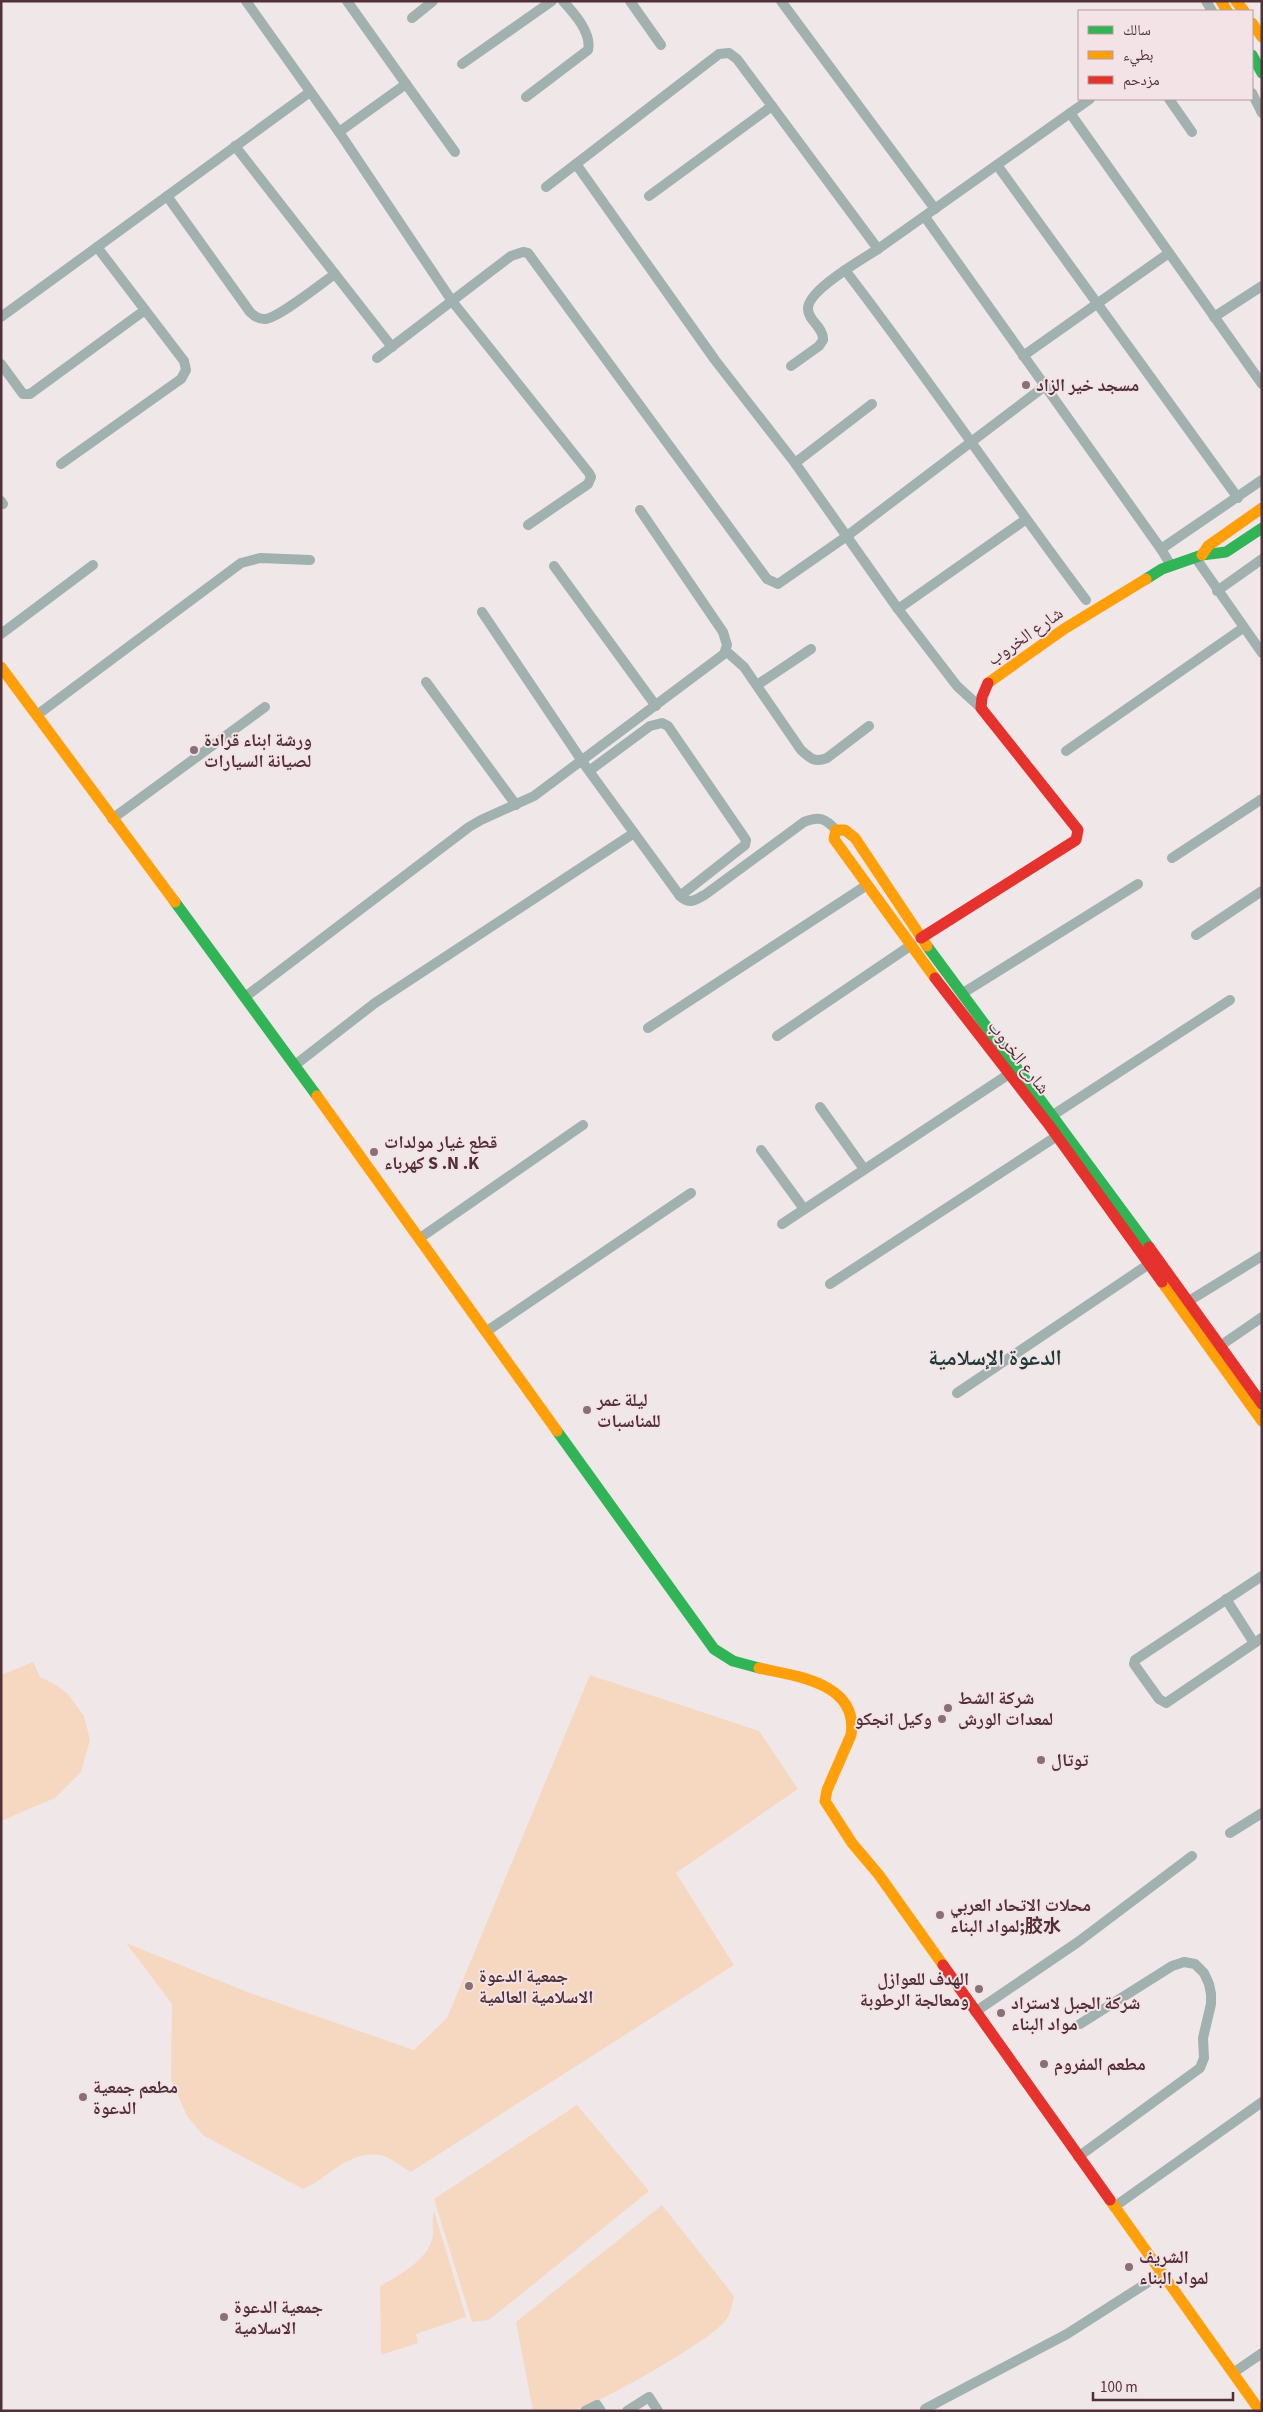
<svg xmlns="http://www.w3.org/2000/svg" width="1263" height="2412" viewBox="0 0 1263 2412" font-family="'Source Sans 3','Noto Naskh Arabic','Noto Sans SC',sans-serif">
<rect width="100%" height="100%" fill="#f0e7e9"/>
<!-- green -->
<g fill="#f6d8c1">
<polygon points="33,1662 40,1677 58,1686 68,1694 84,1716 90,1740 81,1772 55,1798 1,1821 1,1675"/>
<path d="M590,1675L759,1731L798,1789L676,1873L734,1965L411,2172C402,2167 390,2157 380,2155C348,2150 329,2178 303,2189L204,2136L187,2116L171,2080L172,2004L126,1943L250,1993L414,2050L447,2018Z"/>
<polygon points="577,2105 649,2191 489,2320 472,2322 434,2199"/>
<path d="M662,2205L734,2296C732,2305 731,2314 725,2321C710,2341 596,2406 571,2411C559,2412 545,2411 533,2411L516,2322Z"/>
<path d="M434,2211L466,2317L416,2334L418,2343L381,2355L380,2286C398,2276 430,2259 433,2235C433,2227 432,2220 434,2211Z"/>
</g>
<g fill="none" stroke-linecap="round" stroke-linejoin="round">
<!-- street -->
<g stroke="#a0b1b0" stroke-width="10">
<polyline points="246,1 339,132 452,301 589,473 591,477 588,484 528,525"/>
<polyline points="347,1 406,84"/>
<polyline points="630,1 661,45"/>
<polyline points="781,1 935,209"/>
<polyline points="1206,1 1212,11"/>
<polyline points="412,18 433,1"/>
<polyline points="462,64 552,1"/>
<polyline points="1252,93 1262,113"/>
<path d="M526,97L588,50C592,33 574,13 563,1"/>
<polyline points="1169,99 1192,132"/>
<polyline points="1070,113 1262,384"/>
<polyline points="339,132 406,84 455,152"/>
<polyline points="235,146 392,347"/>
<polyline points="576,164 715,360 795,463 898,609 957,686 981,708"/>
<polyline points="997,165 1238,498"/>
<polyline points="546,187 719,54 729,53 737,59 878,249"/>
<path d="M167,196L250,312C254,316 258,319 264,319C276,320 322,283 335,274"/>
<polyline points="649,196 772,106"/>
<polyline points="925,217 1161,549 1170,564"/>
<path d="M845,270C928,378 1004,491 1086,600"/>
<polyline points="1,317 310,92"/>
<polyline points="1214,317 1262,286"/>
<polyline points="1023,356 1169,253"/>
<polyline points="377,358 511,256 523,252 528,253 767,579 778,584 847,536 1045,386"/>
<polyline points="1,364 23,394 30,394 145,310"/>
<path d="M791,366L819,346L823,340C824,327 808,321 808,309C807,290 863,259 878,249L1090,99"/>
<polyline points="795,463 872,404"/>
<polyline points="61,464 181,379 186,370 184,361 97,247"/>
<polyline points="1,501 3,504"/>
<polyline points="1161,549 1262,480"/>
<polyline points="1195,557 1262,653"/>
<polyline points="554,566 656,706"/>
<polyline points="1217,591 1262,559"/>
<polyline points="898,609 1025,520"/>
<polyline points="482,612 582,761 589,771 680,896 745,845 746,840 742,834 668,726 662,723 650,726 589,771"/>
<polyline points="1,634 93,565"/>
<path d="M726,651L744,667L801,750C810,758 814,763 827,758L869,726"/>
<polyline points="426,682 516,805"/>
<polyline points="757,685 811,649"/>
<polyline points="37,715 241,563 260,558 310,560"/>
<polyline points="1066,751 1243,628"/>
<polyline points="112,819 265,707"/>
<polyline points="1172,858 1262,799"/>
<path d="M680,896C689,905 696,900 706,894L804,822C819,816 825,818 836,830"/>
<polyline points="1196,935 1262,891"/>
<polyline points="963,993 1138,884"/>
<polyline points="245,997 469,827 481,820 534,796 724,654 727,645 723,632 640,510"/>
<polyline points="648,1028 867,885"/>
<polyline points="777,1036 910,946"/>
<polyline points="295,1065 375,1003 634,833"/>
<polyline points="820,1107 864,1169"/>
<polyline points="1053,1115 1230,1000"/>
<polyline points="761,1150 804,1209"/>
<polyline points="782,1224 1009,1074"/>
<polyline points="420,1238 583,1125"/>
<polyline points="830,1284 1057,1136"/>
<polyline points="1184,1304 1262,1256"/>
<polyline points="487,1331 691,1193"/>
<polyline points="1220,1346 1262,1317"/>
<polyline points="957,1393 1149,1264"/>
<polyline points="1262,1576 1135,1660 1134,1664 1159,1699 1166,1703 1262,1638"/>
<polyline points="1226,1599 1254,1643"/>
<polyline points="1230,1833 1262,1813"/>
<polyline points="975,2012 1078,1942 1192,1856"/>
<polyline points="1078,2157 1200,2068 1204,2058 1203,2038 1211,2004 1211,1994 1209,1984 1204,1973 1195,1964 1184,1962 1172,1966 1080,2024"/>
<polyline points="1114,2207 1262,2102"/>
<polyline points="1233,2373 1262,2353"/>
<polyline points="925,2409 1067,2334 1161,2274"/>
<polyline points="585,2411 597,2405 601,2411"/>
<polyline points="627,2411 649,2397 658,2411"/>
</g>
<!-- fast -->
<g stroke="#30b455" stroke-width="11">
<polyline points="1252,55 1262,73"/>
<polyline points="1146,579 1162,569 1202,555 1226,552 1262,528"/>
<polyline points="175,902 317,1096"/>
<polyline points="927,946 1149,1247"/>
<polyline points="557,1431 714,1649 733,1661 759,1668"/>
</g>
<!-- slow -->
<g stroke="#ff9f0a" stroke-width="11">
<polyline points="1221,1 1227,11"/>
<polyline points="1236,1 1244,11"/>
<polyline points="1252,23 1262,37"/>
<polyline points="1202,555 1208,546 1262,508"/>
<polyline points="1,667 175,902"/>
<polyline points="988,683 1064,629 1146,579"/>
<polyline points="927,946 855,838 845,830 836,830 834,839 935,978"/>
<polyline points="317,1096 557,1431"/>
<polyline points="1162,1282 1262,1421"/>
<path d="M759,1668C796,1676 859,1683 851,1735L827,1790L825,1801L852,1843L879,1875L943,1965"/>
<polyline points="1110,2200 1260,2411"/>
</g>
<!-- jam -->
<g stroke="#e5322d" stroke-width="11">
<polyline points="921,938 1076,840 1078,830 981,708 982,697 988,683"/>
<polyline points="935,978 1049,1125 1162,1282"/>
<polyline points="1149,1247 1262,1404"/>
<polyline points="943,1965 1110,2200"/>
</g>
</g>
<!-- markers -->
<g fill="#897076" stroke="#f4e3e6" stroke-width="2">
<circle cx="1026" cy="385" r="5"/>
<circle cx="194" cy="750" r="5"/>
<circle cx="374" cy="1152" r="5"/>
<circle cx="587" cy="1410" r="5"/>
<circle cx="948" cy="1708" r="5"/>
<circle cx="942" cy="1719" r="5"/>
<circle cx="1041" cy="1760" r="5"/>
<circle cx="940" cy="1915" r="5"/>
<circle cx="469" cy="1986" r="5"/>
<circle cx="979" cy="1989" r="5"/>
<circle cx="1001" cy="2013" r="5"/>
<circle cx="1044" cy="2064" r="5"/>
<circle cx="83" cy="2097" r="5"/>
<circle cx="1129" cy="2267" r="5"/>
<circle cx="224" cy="2317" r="5"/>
</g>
<g text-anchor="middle" stroke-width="4" stroke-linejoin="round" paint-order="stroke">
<!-- poi labels -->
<g font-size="18" font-weight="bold" fill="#513038" stroke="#f4e3e6" text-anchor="start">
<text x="1036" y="391">مسجد خير الزاد</text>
<text x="204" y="746">ورشة ابناء قرادة<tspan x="204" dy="21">لصيانة السيارات</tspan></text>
<text x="384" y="1148">قطع غيار مولدات<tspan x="384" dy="21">كهرباء S .N .K</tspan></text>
<text x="597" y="1406">ليلة عمر<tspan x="597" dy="21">للمناسبات</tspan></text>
<text x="958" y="1704">شركة الشط<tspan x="958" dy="21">لمعدات الورش</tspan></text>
<text x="932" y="1725" text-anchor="end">وكيل انجكو</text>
<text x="1051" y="1766">توتال</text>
<text x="950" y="1911">محلات الاتحاد العربي<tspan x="950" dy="21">لمواد البناء;胶水</tspan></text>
<text x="479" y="1982">جمعية الدعوة<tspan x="479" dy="21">الاسلامية العالمية</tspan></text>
<text x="969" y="1985" text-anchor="end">الهدف للعوازل<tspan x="969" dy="21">ومعالجة الرطوبة</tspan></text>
<text x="1011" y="2009">شركة الجبل لاستراد<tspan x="1011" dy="21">مواد البناء</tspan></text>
<text x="1054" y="2070">مطعم المفروم</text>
<text x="93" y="2093">مطعم جمعية<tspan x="93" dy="21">الدعوة</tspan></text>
<text x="1139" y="2263">الشريف<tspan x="1139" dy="21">لمواد البناء</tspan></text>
<text x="234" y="2313">جمعية الدعوة<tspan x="234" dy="21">الاسلامية</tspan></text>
</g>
<!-- street labels -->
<g font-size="18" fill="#513038" stroke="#f4e3e6">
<text transform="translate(1025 636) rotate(-35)" y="6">شارع الخروب</text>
<text transform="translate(1019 1057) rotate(52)" y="6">شارع الخروب</text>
</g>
<!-- district labels -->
<g font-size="22" font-weight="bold" fill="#193a36" stroke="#f4e3e6">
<text x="995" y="1365">الدعوة الإسلامية</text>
</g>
</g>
<!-- border -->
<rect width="1263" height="2412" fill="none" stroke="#513038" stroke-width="5"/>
<!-- legend -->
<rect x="1078" y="10" width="175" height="90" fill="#f4e3e6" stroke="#b39ba0"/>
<rect x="1088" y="26" width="25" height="8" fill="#30b455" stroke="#b39ba0"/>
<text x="1123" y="35" font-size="15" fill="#513038">سالك</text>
<rect x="1088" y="51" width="25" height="8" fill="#ff9f0a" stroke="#b39ba0"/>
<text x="1123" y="60" font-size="15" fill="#513038">بطيء</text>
<rect x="1088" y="76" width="25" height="8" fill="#e5322d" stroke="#b39ba0"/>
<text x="1123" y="85" font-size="15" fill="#513038">مزدحم</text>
<!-- scale -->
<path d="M1093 2392v8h140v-8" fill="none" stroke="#513038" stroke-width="2.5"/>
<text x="1100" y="2392" font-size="15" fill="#513038" stroke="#f4e3e6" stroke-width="4" paint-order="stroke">100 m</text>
</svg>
